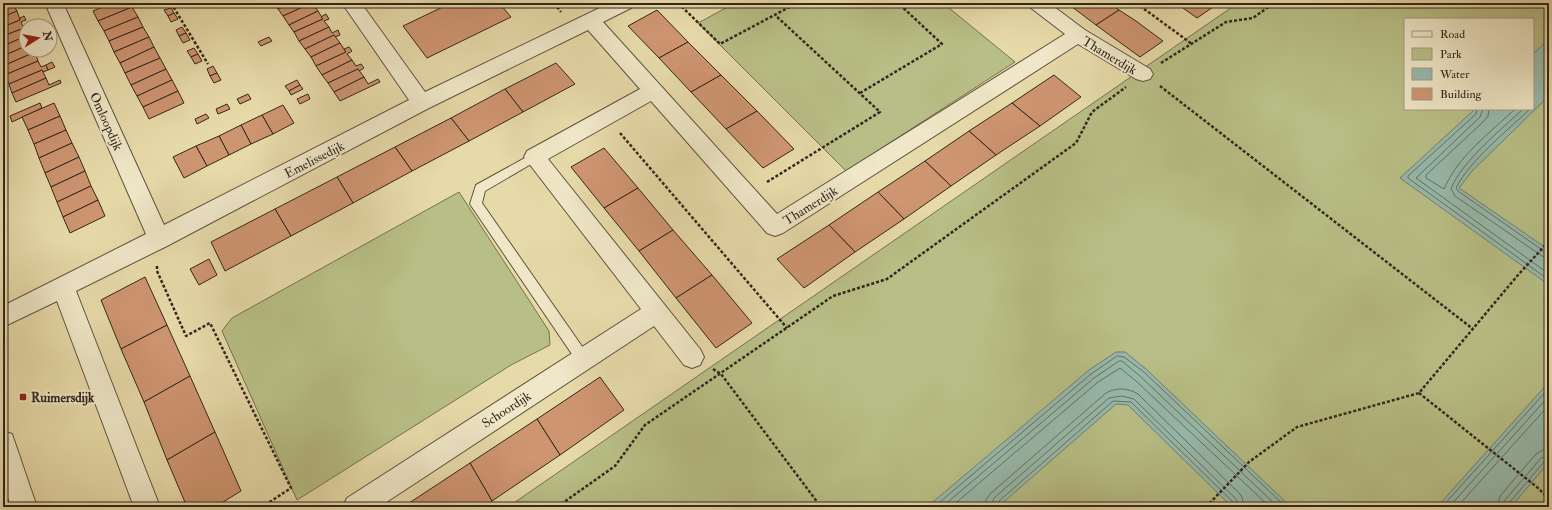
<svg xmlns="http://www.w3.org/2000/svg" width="1552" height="510" viewBox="0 0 1552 510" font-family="'IM FELL Double Pica',serif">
<rect width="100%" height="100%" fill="#e7daa9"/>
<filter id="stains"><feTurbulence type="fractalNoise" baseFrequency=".005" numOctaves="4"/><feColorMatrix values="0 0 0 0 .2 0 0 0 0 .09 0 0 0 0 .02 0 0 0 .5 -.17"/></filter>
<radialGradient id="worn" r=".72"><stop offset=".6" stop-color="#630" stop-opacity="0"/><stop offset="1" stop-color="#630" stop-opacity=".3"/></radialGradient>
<!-- green -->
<g fill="#b8bf86" stroke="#757252" fill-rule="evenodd">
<polygon points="735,3 943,3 1015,62 846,171 698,23"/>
<path d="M1238,3H1549V494L1543,502L1548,507H508ZM1405,19H1533V109H1405Z"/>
<polygon points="459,192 549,331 550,345 511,365 297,500 222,331 232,318"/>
</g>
<!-- water -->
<g fill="#97baac" stroke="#6f7f73">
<polygon points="1549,39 1549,96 1472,171 1459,188 1549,250 1549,285 1400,178 1475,109 1533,109 1533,54"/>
<polygon points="1116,352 1125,352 1146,369 1291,507 1232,507 1128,405 1116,404 998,507 927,507 1089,370"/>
<polygon points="1549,382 1549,462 1511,507 1437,507"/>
</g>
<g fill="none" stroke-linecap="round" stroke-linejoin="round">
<!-- shore -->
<g stroke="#647064" stroke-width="1">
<polyline points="1477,109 1476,114 1408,176 1408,178 1549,280"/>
<polyline points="1483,109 1480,117 1416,178 1549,274"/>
<path d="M1489,109L1488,116L1484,121L1426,175V178L1444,189C1458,156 1490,133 1515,109"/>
<path d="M1523,109C1502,129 1461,162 1451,189L1455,196L1542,256L1549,258"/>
<path d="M1530,109C1507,131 1470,160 1456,188L1458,191L1545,252L1549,253"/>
<polyline points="934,507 1091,374 1117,356 1124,357 1144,372 1286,507"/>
<polyline points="942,507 1094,378 1119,361 1122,361 1140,376 1278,507"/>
<polyline points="951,507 1098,382 1120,368 1136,381 1270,507"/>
<path d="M985,507L986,500L990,494L1106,393C1117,387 1128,388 1138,394L1241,495L1245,507"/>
<polyline points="991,507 994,498 1109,398 1122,396 1134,399 1236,499 1239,507"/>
<polyline points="996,507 998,502 1113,401 1131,402 1233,502 1234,507"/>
<polyline points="1442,507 1549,388"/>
<polyline points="1449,507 1549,396"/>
<polyline points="1457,507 1549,405"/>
<polyline points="1497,507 1500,496 1536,454 1543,450 1549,449"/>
<polyline points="1503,507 1505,500 1541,458 1549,455"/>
<polyline points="1508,507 1509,503 1544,462 1549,460"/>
</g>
</g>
<!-- building -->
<g fill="#ce9571" stroke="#32261d">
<polygon points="14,3 22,3 14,6 17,11 3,17 3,8"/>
<polygon points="112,3 130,3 132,7 98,21 93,11"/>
<polygon points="274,3 291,3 278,9"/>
<polygon points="291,3 318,3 313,5 312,3 283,16 278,9"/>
<polygon points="312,3 318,11 289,25 283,16"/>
<polygon points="451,3 499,3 511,17 427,58 403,26"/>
<polygon points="1067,3 1110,3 1119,10 1096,25"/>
<polygon points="1176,3 1219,3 1197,18"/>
<polygon points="132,7 138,17 104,31 98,21"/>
<polygon points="171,8 174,13 168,16 164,10"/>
<polygon points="657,10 688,42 659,58 628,26"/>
<polygon points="1119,10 1136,21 1163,41 1140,57 1096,25"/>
<polygon points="17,11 20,20 3,27 3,17"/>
<polygon points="318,11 323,19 294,32 289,25"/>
<polygon points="174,13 178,19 171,22 168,16"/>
<polygon points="326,14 329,19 324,21 329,27 299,41 294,32 323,19 321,17"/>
<polygon points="24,16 26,20 21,22 24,28 3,36 3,27 20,20 20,18"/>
<polygon points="138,17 143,27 109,41 104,31"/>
<polygon points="143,27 149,37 114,52 109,41"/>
<polygon points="182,27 186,33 179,36 176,30"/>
<polygon points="329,27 332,33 338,30 340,35 335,37 334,35 305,49 299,41"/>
<polygon points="24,28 26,36 3,46 3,36"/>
<polygon points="186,33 190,40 183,43 179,36"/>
<polygon points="334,35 340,43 311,57 305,49"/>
<polygon points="26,36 26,46 3,56 3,46"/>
<polygon points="149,37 154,47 120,63 114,52"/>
<polygon points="269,37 272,41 261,46 258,42"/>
<polygon points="688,42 721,75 691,92 659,58"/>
<polygon points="340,43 346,52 316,66 311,57"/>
<polygon points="26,46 26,50 34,50 35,52 3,66 3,56"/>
<polygon points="154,47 160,58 125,73 120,63"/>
<polygon points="349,47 352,51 347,54 352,60 322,75 316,66 346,52 344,49"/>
<polygon points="194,48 198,54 191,57 187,51"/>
<polygon points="34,50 39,50 40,53 36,55 38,61 5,75 3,66 35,52"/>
<polygon points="198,54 202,61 195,64 191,57"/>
<polygon points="160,58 166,69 131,85 125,73"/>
<polygon points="352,60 356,66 361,64 364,68 359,71 358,69 328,83 322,75"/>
<polygon points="38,61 41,67 46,65 48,70 43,72 42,70 9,84 5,75"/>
<polygon points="52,62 55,67 48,70 46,65"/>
<polygon points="556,63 575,84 523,112 505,89"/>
<polygon points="213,66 217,73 210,76 207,69"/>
<polygon points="166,69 172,80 137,96 131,85"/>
<polygon points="358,69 364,77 334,92 328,83"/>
<polygon points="42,70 46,78 12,93 9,84"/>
<polygon points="217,73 221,80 214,83 210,76"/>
<polygon points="721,75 757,111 726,129 691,92"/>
<polygon points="1054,75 1081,97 1040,126 1012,103"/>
<polygon points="364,77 368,84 378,79 380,82 340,101 334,92"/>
<polygon points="46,78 49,85 60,80 61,83 16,102 12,93"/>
<polygon points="172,80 178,91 143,107 137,96"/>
<polygon points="297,80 300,85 289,91 285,86"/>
<polygon points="300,85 303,89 291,95 289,91"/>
<polygon points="505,89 523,112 469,141 451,118"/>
<polygon points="178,91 184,103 149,119 143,107"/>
<polygon points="248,94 251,99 240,104 237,99"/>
<polygon points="308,94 310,99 300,104 297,99"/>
<polygon points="40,103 42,108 12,122 10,116"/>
<polygon points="54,103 60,116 28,130 22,117"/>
<polygon points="1012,103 1040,126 996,155 969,131"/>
<polygon points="227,104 230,109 218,114 216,109"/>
<polygon points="283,105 294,123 273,134 262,115"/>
<polygon points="757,111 794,149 763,168 726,129"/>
<polygon points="206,114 209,118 197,124 195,119"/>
<polygon points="262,115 273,134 251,144 241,125"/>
<polygon points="60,116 66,130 34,144 28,130"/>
<polygon points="451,118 469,141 412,171 395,147"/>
<polygon points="241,125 251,144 229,155 219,136"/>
<polygon points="66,130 72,143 39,158 34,144"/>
<polygon points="969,131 996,155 951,186 925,161"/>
<polygon points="219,136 229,155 207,166 196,146"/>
<polygon points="72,143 79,157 45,173 39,158"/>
<polygon points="196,146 207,166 184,178 173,157"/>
<polygon points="395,147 412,171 353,203 337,177"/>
<polygon points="604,148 638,188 604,208 571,167"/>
<polygon points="79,157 85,171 51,187 45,173"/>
<polygon points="925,161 951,186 904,219 878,192"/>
<polygon points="85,171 91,186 57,202 51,187"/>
<polygon points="337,177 353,203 291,236 275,209"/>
<polygon points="91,186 98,200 63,217 57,202"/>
<polygon points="638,188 673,230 639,251 604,208"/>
<polygon points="878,192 904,219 855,252 829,225"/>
<polygon points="98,200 105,216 70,233 63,217"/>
<polygon points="275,209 291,236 225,271 211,242"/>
<polygon points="829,225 855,252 804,288 777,259"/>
<polygon points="673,230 712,275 676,298 639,251"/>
<polygon points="209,259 217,275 199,285 190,269"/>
<polygon points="712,275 752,323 716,348 676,298"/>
<polygon points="145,277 167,325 121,349 101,300"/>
<polygon points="167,325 190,376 144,402 121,349"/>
<polygon points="190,376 215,432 167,460 144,402"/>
<polygon points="600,377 624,410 560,455 537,419"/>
<polygon points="537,419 560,455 492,501 470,463"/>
<polygon points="215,432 241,491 215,507 187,507 167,460"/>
<polygon points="470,463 492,501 484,507 403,507"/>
</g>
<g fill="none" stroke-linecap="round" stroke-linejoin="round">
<!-- lane casing -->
<g stroke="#5f5340" stroke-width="2">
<polygon id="lane" points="534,153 538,154 540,157 538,160 485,191 482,203 588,355 589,359 588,363 583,365 578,363 470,204 476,185"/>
</g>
<!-- street casing -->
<g stroke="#5f5340" stroke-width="2">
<g id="street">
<polygon points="45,3 63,3 164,225 409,100 342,3 361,3 425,92 610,3 634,3 631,8 603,22 777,214 1065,34 1031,8 1028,3 1049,3 1085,30 1150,69 1153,74 1150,79 1143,81 1136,79 1078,44 783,233 775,236 767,233 651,101 548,159 700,349 704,357 700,365 692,368 684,365 654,326 379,507 343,507 347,498 641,309 524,157 527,151 640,89 588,30 429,108 167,246 76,291 160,507 134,507 57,301 3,327 3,306 146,234"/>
<polygon points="3,431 12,434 37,507 11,507 3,482"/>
</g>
</g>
<!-- path -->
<g stroke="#32261d" stroke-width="2.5" stroke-dasharray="3 2" stroke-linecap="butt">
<polyline points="171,3 208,64"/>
<polyline points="554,3 561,12"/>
<polyline points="678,3 720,44 797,3"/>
<polyline points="1136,3 1192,44"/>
<polyline points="1161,63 1226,22 1253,18 1274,3"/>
<polyline points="1160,86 1473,329"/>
<polyline points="860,93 942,44 898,3"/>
<polyline points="620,133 787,328"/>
<polyline points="767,182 880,112 775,15"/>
<polyline points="157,266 157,271 186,336 210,323 291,488 262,507"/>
<polyline points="713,369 721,374 821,507"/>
<polyline points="1419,393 1538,488 1549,499"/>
<polyline points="557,507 615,466 645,425 833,296 887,279 1076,143 1092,112 1126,87"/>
<polyline points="1206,507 1249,462 1297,427 1419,393 1518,275 1549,241"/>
</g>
<!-- lane -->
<use href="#lane" fill="#efe7c7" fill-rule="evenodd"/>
<!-- street -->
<use href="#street" fill="#efe7c7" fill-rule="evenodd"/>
</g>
<!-- markers -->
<rect fill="#8f2418" stroke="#efe7c7" stroke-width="1.5" x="19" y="393" width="8" height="8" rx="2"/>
<g text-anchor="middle" stroke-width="4" stroke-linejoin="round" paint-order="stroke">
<!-- street labels -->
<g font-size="13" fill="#32261d" stroke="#efe7c7">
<text transform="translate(1110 55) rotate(31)" y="5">Thamerdijk</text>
<text transform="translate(107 121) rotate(66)" y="5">Omloopdijk</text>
<text transform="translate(314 159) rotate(-27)" y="5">Emelissedijk</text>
<text transform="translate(810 205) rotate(-32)" y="5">Thamerdijk</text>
<text transform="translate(506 409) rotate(-33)" y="5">Schoordijk</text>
</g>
<!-- poi labels -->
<g font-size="13" font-weight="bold" fill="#32261d" stroke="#efe7c7" text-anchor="start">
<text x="31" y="402">Ruimersdijk</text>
</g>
</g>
<!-- margin -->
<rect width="1552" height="510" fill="none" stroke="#e7daa9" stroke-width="16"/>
<rect x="4" y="4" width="1544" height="502" fill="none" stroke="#32261d" stroke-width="2"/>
<rect x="8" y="8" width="1536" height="494" fill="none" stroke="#32261d"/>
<!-- legend -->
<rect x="1404" y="18" width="130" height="92" fill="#efe7c7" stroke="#a39a83"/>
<rect x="1412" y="31" width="20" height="6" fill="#efe7c7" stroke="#a39a83"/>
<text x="1440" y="38" font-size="12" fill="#32261d">Road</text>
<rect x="1412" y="48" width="20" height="12" fill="#b8bf86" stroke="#a39a83"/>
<text x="1440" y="58" font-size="12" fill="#32261d">Park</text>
<rect x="1412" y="68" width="20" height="12" fill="#97baac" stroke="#a39a83"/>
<text x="1440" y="78" font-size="12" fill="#32261d">Water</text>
<rect x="1412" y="88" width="20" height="12" fill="#ce9571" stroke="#a39a83"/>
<text x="1440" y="98" font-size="12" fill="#32261d">Building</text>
<!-- north arrow -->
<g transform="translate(38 38) rotate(79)"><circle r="19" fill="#efe7c7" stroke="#a39a83"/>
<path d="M0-3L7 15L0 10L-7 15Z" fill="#8f2418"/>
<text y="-6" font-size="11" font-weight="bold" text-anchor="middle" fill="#32261d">N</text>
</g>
<rect width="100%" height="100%" filter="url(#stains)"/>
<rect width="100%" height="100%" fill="url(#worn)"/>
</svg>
